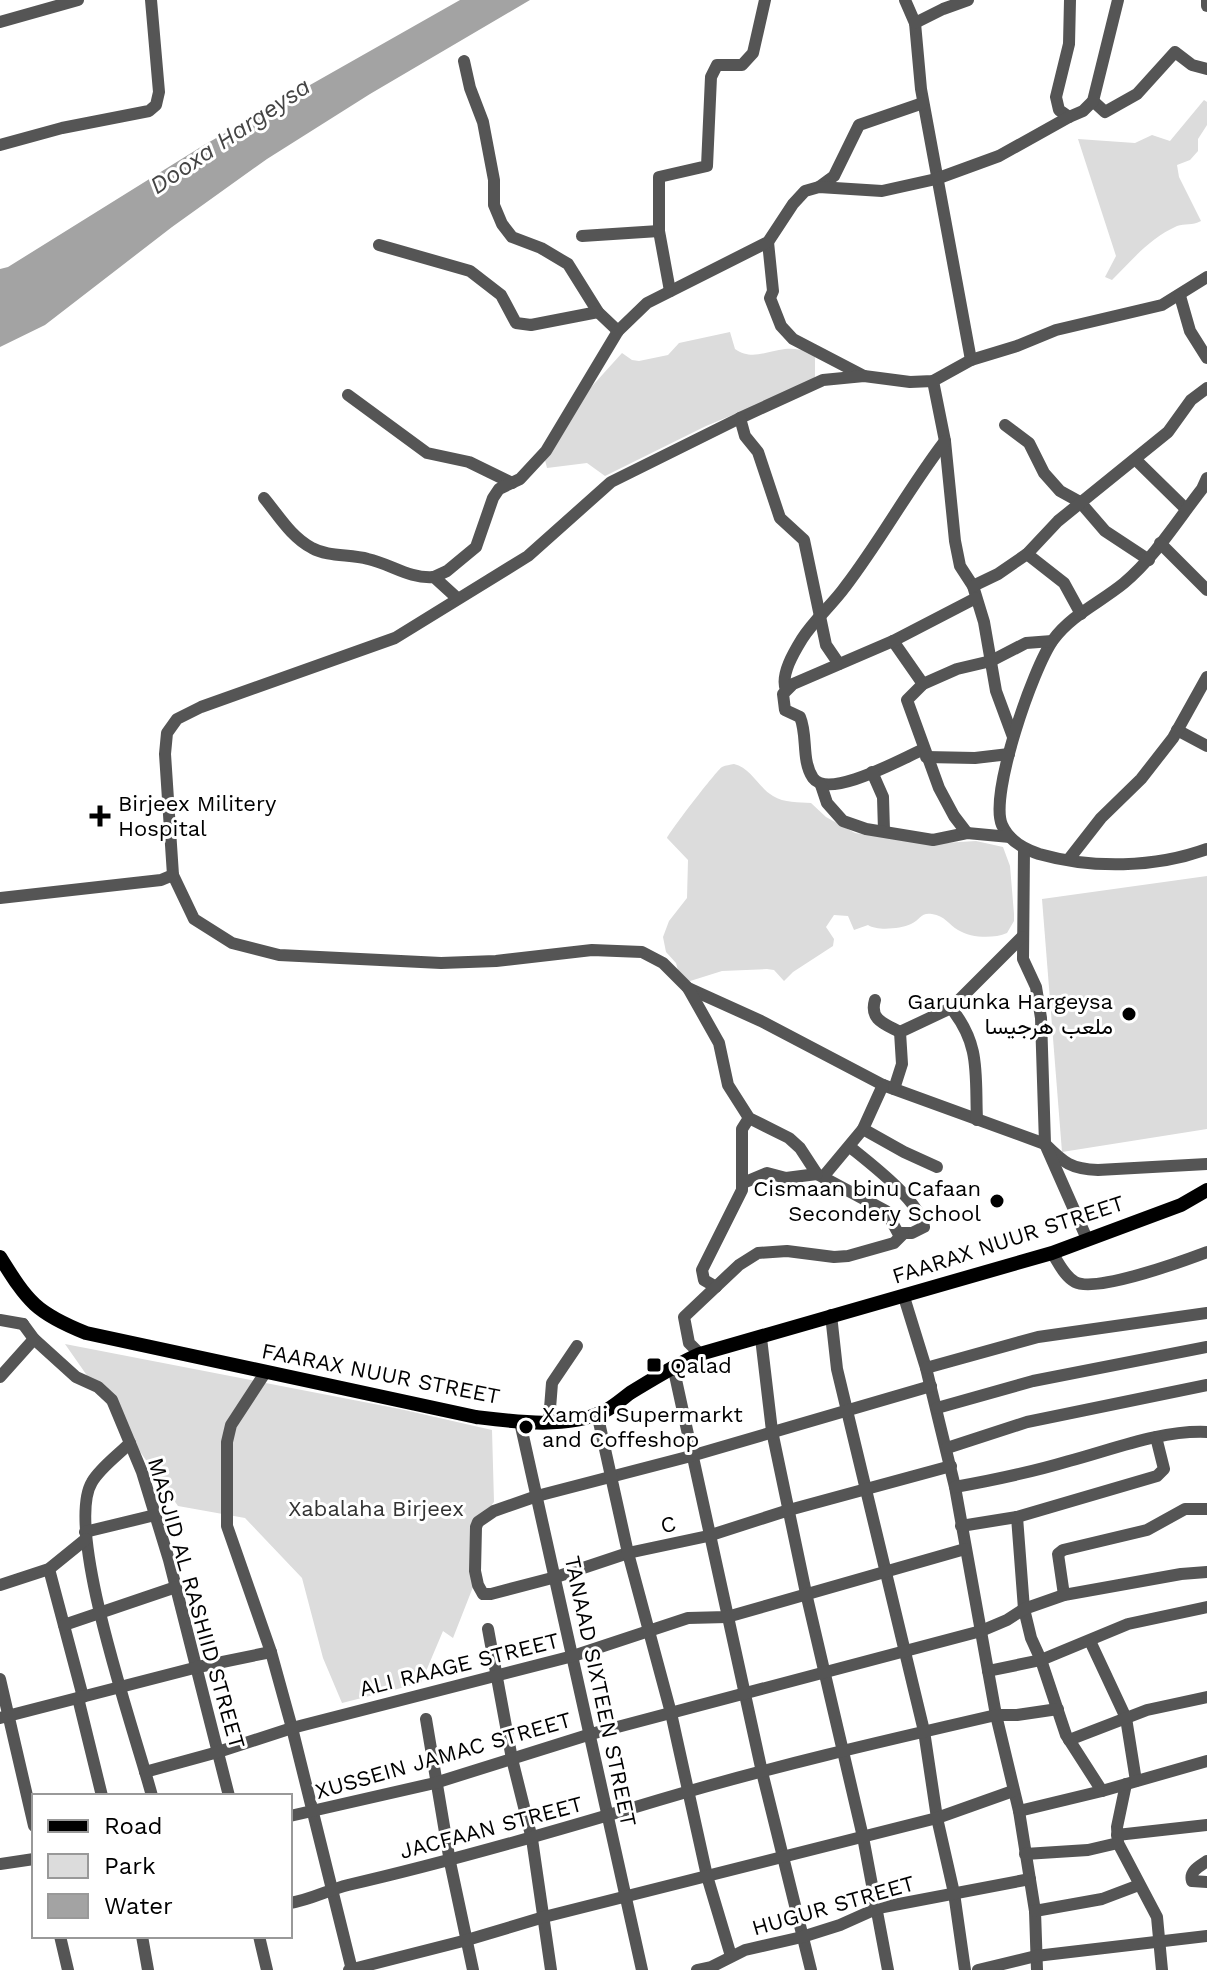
<svg xmlns="http://www.w3.org/2000/svg" width="1207" height="1970" viewBox="0 0 1207 1970" font-family="'Work Sans',Vazirmatn,sans-serif">
<rect width="100%" height="100%" fill="#fff"/>
<!-- green -->
<g fill="#dcdcdc">
<path d="M1204,100L1207,102V125L1198,139V151L1190,160L1177,165L1179,177L1201,221C1192,226 1185,223 1177,226C1150,238 1132,260 1112,280L1105,277L1116,256L1078,139L1135,143L1152,135L1170,141Z"/>
<path d="M730,332L735,349C752,361 766,351 785,349C794,348 802,350 811,352L815,357V377L810,383L706,426L605,476L587,463L547,468L545,460L584,395L622,353L632,360L639,361L668,355L679,343Z"/>
<path d="M734,764C751,768 759,788 773,796C784,803 799,802 811,803L826,817L855,833L928,844L976,841L1003,847L1010,866L1014,914V921L1007,933C993,939 971,938 958,930C948,924 945,916 932,914C921,912 920,920 911,924C900,929 877,931 868,925L854,930L848,916L834,915L826,927L834,939L833,946L793,972L784,981L774,970L767,969L722,971L687,982L680,978L676,963L666,952L663,937L669,921L687,898L688,860L667,838C671,830 716,771 722,767C726,765 730,765 734,764Z"/>
<polygon points="1207,876 1207,1129 1062,1152 1042,899"/>
<polygon points="65,1344 400,1409 492,1430 494,1502 478,1522 473,1587 453,1638 443,1631 421,1683 342,1703 323,1658 302,1578 245,1518 178,1506"/>
</g>
<!-- water -->
<polygon fill="#a3a3a3" points="460,0 530,0 370,94 267,159 172,227 45,325 0,347 0,269 8,267 204,145"/>
<g fill="none" stroke-linecap="round" stroke-linejoin="round">
<!-- minor -->
<g stroke="#555" stroke-width="12">
<polyline points="905,0 915,23 921,89 971,360"/>
<polyline points="1207,0 1207,6"/>
<polyline points="0,22 78,0"/>
<polyline points="915,23 943,9 968,0"/>
<polyline points="464,61 470,88 483,122 494,180 494,205 502,224 512,237 541,248 568,264 598,312 618,331"/>
<polyline points="1093,101 1105,112 1137,94 1175,52 1192,65 1207,69"/>
<polyline points="1069,117 1059,110 1056,97 1069,44 1070,0"/>
<polyline points="0,145 62,128 149,111 156,105 159,92 151,0"/>
<polyline points="819,187 834,176 859,125 923,103"/>
<polyline points="582,236 659,231"/>
<polyline points="768,242 773,291 770,298 781,326 793,339 864,376"/>
<polyline points="379,245 470,271 501,295 516,323 531,325 598,312"/>
<path d="M1207,277L1162,305L1056,330L1017,346L971,360L933,381L910,382L864,376L823,380L740,418L611,482L528,556L395,638L201,707L177,719L167,733L165,754L173,875L194,919L232,943L279,955L441,963L496,961L592,950L642,952L663,963L688,988L761,1021L883,1085L1045,1144C1064,1163 1071,1169 1098,1170L1207,1164"/>
<polyline points="670,291 659,231 659,177 707,166 711,77 717,65 742,65 753,53 765,0"/>
<polyline points="1180,296 1190,331 1207,358"/>
<polyline points="933,381 945,441 955,541 960,566 973,586 984,622 996,691 1013,737"/>
<polyline points="348,395 427,453 469,462 512,483"/>
<polyline points="740,418 745,436 758,452 780,518 804,540 826,645 839,664"/>
<polyline points="1005,425 1029,443 1044,473 1060,491 1080,502 1105,531 1149,560"/>
<polyline points="1136,460 1186,509"/>
<path d="M1207,478L1202,489C1177,521 1155,557 1124,583C1101,602 1071,615 1053,640C1033,668 989,795 1002,825C1009,841 1024,849 1039,854C1092,869 1155,868 1207,849"/>
<path d="M264,498C279,516 291,537 312,548C328,557 350,554 368,559C391,564 409,579 434,577L457,598"/>
<polyline points="1160,543 1207,590"/>
<polyline points="1027,554 1064,583 1081,614"/>
<polyline points="434,577 447,571 476,547 493,498 499,489 520,479 546,451 618,331 647,303 768,242 793,204 805,191 819,187 882,191 936,179 999,156 1069,117 1083,111 1093,101 1118,0"/>
<polyline points="973,586 998,574 1027,554 1058,521 1168,432 1191,400 1207,388"/>
<polyline points="893,641 923,684"/>
<path d="M786,690C780,675 794,652 802,639C814,620 832,605 845,587C881,540 909,488 945,441"/>
<polyline points="1177,730 1207,746"/>
<path d="M924,749C903,758 829,800 813,778C801,760 808,736 800,717L785,710L783,694L793,684L893,641L976,598"/>
<polyline points="926,757 975,758 1009,754"/>
<polyline points="872,772 883,797 884,831"/>
<polyline points="821,785 827,803 843,821 866,829 933,840 967,833 1010,837"/>
<polyline points="967,833 954,816 939,788 907,700 923,684 957,669 991,661 1026,643 1052,641"/>
<polyline points="1024,849 1023,959 1036,987 1041,1018 1045,1144 1087,1239"/>
<polyline points="1069,859 1101,818 1141,779 1173,738 1207,677"/>
<polyline points="0,898 161,880 173,875"/>
<path d="M688,988L719,1043L728,1085L749,1118L789,1138L800,1148L817,1174L886,1211L898,1233H912L924,1227C920,1201 871,1164 850,1147"/>
<path d="M875,1000C869,1020 885,1024 900,1032"/>
<path d="M951,1008C981,1045 975,1074 977,1120"/>
<polyline points="894,1089 902,1064 900,1032 951,1008 1022,937"/>
<polyline points="863,1129 904,1152 937,1167"/>
<polyline points="823,1177 863,1129 883,1085"/>
<polyline points="743,1183 767,1173 786,1178 817,1174"/>
<path d="M1052,1253C1059,1263 1064,1276 1075,1282C1096,1293 1183,1261 1207,1252"/>
<polyline points="716,1287 704,1280 702,1270 742,1190 742,1129 749,1118"/>
<polyline points="904,1297 926,1368 955,1487 996,1715 1019,1811 1035,1911 1037,1970"/>
<polyline points="831,1315 837,1369 924,1731 937,1818 954,1893 965,1970"/>
<polyline points="0,1320 23,1324"/>
<polyline points="23,1324 34,1339 76,1377 98,1387 112,1400 142,1472 169,1560 229,1796"/>
<polyline points="761,1338 772,1431 806,1593 863,1837 888,1970"/>
<polyline points="700,1354 689,1343 684,1317 739,1265 758,1253 787,1251 834,1257 848,1256 894,1243 903,1234"/>
<polyline points="673,1366 762,1772 811,1970"/>
<polyline points="926,1368 1038,1337 1207,1313"/>
<polyline points="265,1373 231,1425 227,1442 227,1526 271,1652 292,1728 352,1970"/>
<polyline points="0,1377 34,1339"/>
<polyline points="931,1386 691,1456 537,1496 494,1511 478,1522 476,1527 475,1571 478,1585 483,1594 491,1594 556,1577 628,1553 708,1536 789,1510 951,1466"/>
<polyline points="937,1408 1033,1381 1207,1347"/>
<polyline points="597,1413 628,1553 671,1713 707,1876 731,1956"/>
<polyline points="549,1421 552,1383 577,1346"/>
<polyline points="520,1422 642,1970"/>
<path d="M130,1443C118,1455 100,1468 92,1482C63,1530 137,1738 152,1796"/>
<polyline points="947,1448 1027,1422 1207,1385"/>
<path d="M955,1487C994,1480 1032,1472 1069,1461C1114,1449 1161,1430 1207,1432"/>
<polyline points="1017,1517 1024,1609 1031,1638 1041,1660 1066,1735 1102,1791"/>
<polyline points="961,1526 1017,1517 1157,1476 1164,1469 1156,1437"/>
<polyline points="85,1532 155,1515"/>
<polyline points="49,1569 83,1697"/>
<polyline points="0,1585 49,1569 86,1539"/>
<polyline points="1064,1595 1058,1554 1063,1550 1147,1530 1185,1509 1207,1509"/>
<polyline points="64,1625 176,1587"/>
<polyline points="488,1629 512,1759 532,1839 551,1970"/>
<polyline points="1090,1641 1126,1718 1136,1781"/>
<polyline points="988,1671 1041,1660 1128,1624 1207,1607"/>
<polyline points="0,1679 34,1826"/>
<polyline points="78,1698 102,1796"/>
<polyline points="0,1718 198,1667 271,1652"/>
<polyline points="426,1719 450,1862 473,1970"/>
<polyline points="1069,1740 1147,1710 1207,1697"/>
<polyline points="145,1772 218,1752 292,1728 573,1656 688,1618 727,1617 965,1549"/>
<polyline points="1126,1784 1117,1827 1118,1843 1157,1917 1162,1970"/>
<polyline points="1019,1811 1102,1791 1207,1761"/>
<polyline points="290,1816 435,1783 591,1734 981,1631 1007,1620 1024,1609 1064,1595 1181,1574 1207,1572"/>
<polyline points="1117,1835 1207,1825"/>
<polyline points="1025,1854 1088,1850 1118,1843"/>
<path d="M1207,1861C1200,1866 1189,1871 1192,1881L1207,1882"/>
<polyline points="0,1864 34,1859"/>
<path d="M290,1903C310,1900 328,1890 348,1885C453,1861 556,1831 659,1800C770,1767 883,1741 996,1715H1017L1058,1709"/>
<polyline points="1035,1911 1102,1899 1139,1885"/>
<polyline points="60,1936 68,1970"/>
<polyline points="142,1936 148,1970"/>
<polyline points="259,1936 267,1970"/>
<polyline points="349,1970 467,1940 544,1917 937,1818 1013,1791"/>
<polyline points="697,1970 711,1967 745,1950 802,1937 840,1925 878,1908 1030,1879"/>
<polyline points="978,1970 1036,1956 1207,1936"/>
</g>
<!-- major -->
<path stroke="#000" stroke-width="14" d="M0,1257C28,1302 36,1313 86,1333L476,1417C516,1422 567,1429 605,1411C614,1406 622,1399 630,1393C653,1379 675,1365 700,1354L1052,1253L1181,1205L1207,1190"/>
</g>
<!-- markers -->
<g fill="#000" stroke="#fff" stroke-width="3">
<path d="M96 804h8v8h8v8h-8v8h-8v-8h-8v-8h8z"/>
<circle cx="1129" cy="1014" r="8"/>
<circle cx="997" cy="1201" r="8"/>
<rect x="646" y="1357" width="16" height="16" rx="4"/>
<circle cx="526" cy="1427" r="8"/>
</g>
<g text-anchor="middle" stroke-width="6" stroke-linejoin="round" paint-order="stroke">
<!-- poi labels -->
<g font-size="22" fill="#000" stroke="#fff" text-anchor="start">
<text x="118" y="811">Birjeex Militery<tspan x="118" dy="25">Hospital</tspan></text>
<text x="1113" y="1009" text-anchor="end">Garuunka Hargeysa<tspan x="1113" dy="25">ملعب هرجيسا</tspan></text>
<text x="981" y="1196" text-anchor="end">Cismaan binu Cafaan<tspan x="981" dy="25">Secondery School</tspan></text>
<text x="670" y="1373">Qalad</text>
<text x="542" y="1422">Xamdi Supermarkt<tspan x="542" dy="25">and Coffeshop</tspan></text>
</g>
<!-- street labels -->
<g font-size="22" fill="#000" stroke="#fff">
<text transform="translate(1008 1239) rotate(-18)" y="8">FAARAX NUUR STREET</text>
<text transform="translate(381 1373) rotate(11)" y="8">FAARAX NUUR STREET</text>
<text transform="translate(668 1524) rotate(-13)" y="8">C</text>
<text transform="translate(197 1603) rotate(74)" y="8">MASJID AL RASHIID STREET</text>
<text transform="translate(459 1664) rotate(-14)" y="8">ALI RAAGE STREET</text>
<text transform="translate(601 1691) rotate(78)" y="8">TANAAD SIXTEEN STREET</text>
<text transform="translate(443 1755) rotate(-16)" y="8">XUSSEIN JAMAC STREET</text>
<text transform="translate(491 1827) rotate(-15)" y="8">JACFAAN STREET</text>
<text transform="translate(833 1905) rotate(-16)" y="8">HUGUR STREET</text>
</g>
<!-- park labels -->
<g font-size="22" fill="#333" stroke="#fff">
<text x="376" y="1516">Xabalaha Birjeex</text>
</g>
<!-- water labels -->
<g font-size="24" font-style="italic" fill="#444" stroke="#fff">
<text transform="translate(230 136) rotate(-34)" y="8">Dooxa Hargeysa</text>
</g>
</g>
<!-- legend -->
<rect x="32" y="1794" width="260" height="144" fill="#ffffff" stroke="#999999" stroke-width="2"/>
<rect x="48" y="1820" width="40" height="12" fill="#000000" stroke="#999999" stroke-width="2"/>
<text x="104" y="1834" font-size="24" fill="#000000">Road</text>
<rect x="48" y="1854" width="40" height="24" fill="#dcdcdc" stroke="#999999" stroke-width="2"/>
<text x="104" y="1874" font-size="24" fill="#000000">Park</text>
<rect x="48" y="1894" width="40" height="24" fill="#a3a3a3" stroke="#999999" stroke-width="2"/>
<text x="104" y="1914" font-size="24" fill="#000000">Water</text>
</svg>
